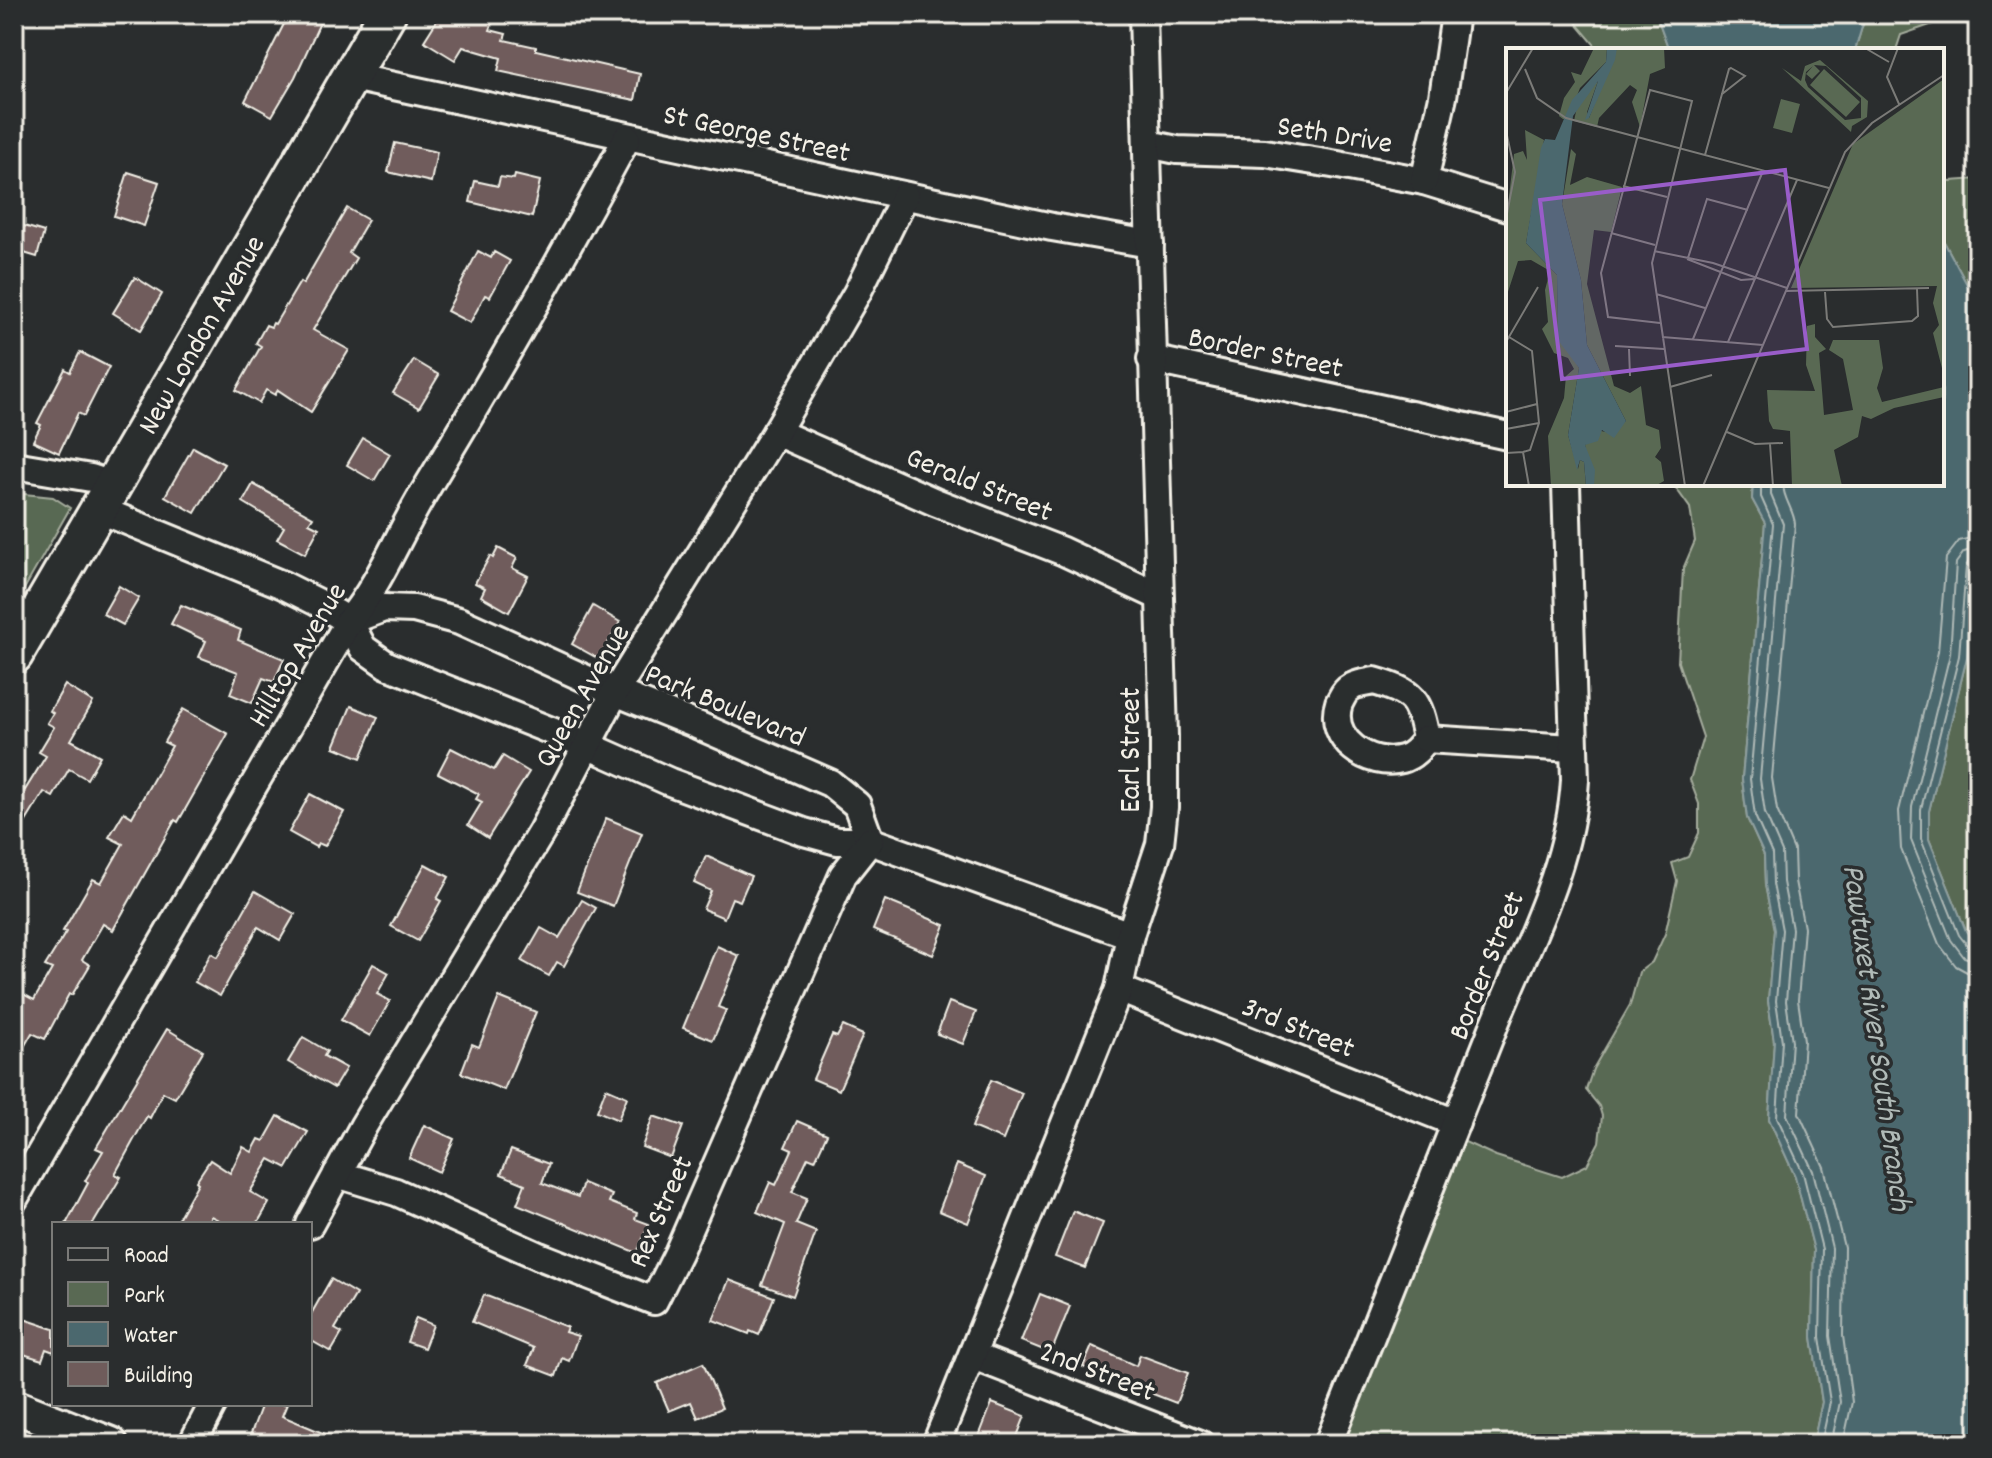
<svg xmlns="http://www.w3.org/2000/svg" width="1992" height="1458" viewBox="0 0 1992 1458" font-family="Dekko,sans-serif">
<rect width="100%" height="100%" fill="#2a2d2e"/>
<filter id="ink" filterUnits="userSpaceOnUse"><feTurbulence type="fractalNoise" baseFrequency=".0125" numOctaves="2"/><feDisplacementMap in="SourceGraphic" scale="16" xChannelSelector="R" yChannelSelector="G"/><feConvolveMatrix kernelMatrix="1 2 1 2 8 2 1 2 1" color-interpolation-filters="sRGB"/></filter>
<g filter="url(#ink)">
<!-- green -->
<g fill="#596953" stroke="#a6ad9e" stroke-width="2">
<polygon points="1575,14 1656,14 1669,50 1599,50 1577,24"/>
<polygon points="1866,14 1963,14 1961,21 1933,24 1901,35 1896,50 1855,50"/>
<polygon points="1942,177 1950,181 1978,179 1978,305 1942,238"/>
<polygon points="1673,484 1753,484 1752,499 1765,523 1742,779 1747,818 1764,855 1765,885 1774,930 1768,1001 1774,1041 1769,1119 1795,1176 1814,1250 1812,1337 1822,1402 1813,1444 1331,1444 1454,1137 1496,1156 1562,1177 1587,1165 1599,1142 1602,1116 1599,1106 1586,1090 1593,1069 1630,1005 1639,972 1652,962 1665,934 1677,881 1672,863 1688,857 1699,833 1699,804 1690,780 1703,737 1678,662 1683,569 1695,541 1690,508"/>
<polygon points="14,493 53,497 70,508 14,607"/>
<polygon points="1978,514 1978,947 1966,931 1929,839 1929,811 1967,657"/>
</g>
<!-- water -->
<g fill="#4b686e" stroke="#8f9f9f" stroke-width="2">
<polygon points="1656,14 1866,14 1855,50 1669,50"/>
<polygon points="1942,238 1978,305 1978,514 1967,657 1929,811 1929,839 1966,931 1978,947 1978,1444 1813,1444 1822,1402 1812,1337 1814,1250 1795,1176 1769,1119 1774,1041 1768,1001 1774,930 1765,885 1764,855 1747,818 1742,779 1765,523 1752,499 1753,484 1942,484"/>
</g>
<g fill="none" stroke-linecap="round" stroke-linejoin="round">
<!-- shore -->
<g stroke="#b0bab7" stroke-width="2">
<polyline points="1761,484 1761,497 1773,524 1750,779 1755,816 1772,854 1773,884 1782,930 1776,1001 1782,1041 1777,1117 1803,1173 1822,1249 1820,1337 1830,1402 1821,1444"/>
<polyline points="1771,484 1771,495 1783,524 1760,779 1765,813 1782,852 1783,882 1792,929 1786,1001 1792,1041 1787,1115 1813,1171 1832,1248 1830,1336 1840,1402 1831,1444"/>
<path d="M1783,484C1783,499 1794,510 1795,524L1772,778L1777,810L1794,850L1795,881L1804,928L1798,1000L1804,1041L1799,1113L1824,1167L1844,1247L1843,1336L1852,1402L1843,1444"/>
<polyline points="1978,536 1959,541 1946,558 1938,652 1899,811 1901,849 1939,944 1956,966 1967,972 1978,973"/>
<polyline points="1978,548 1964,552 1956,563 1950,654 1912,807 1911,840 1951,940 1964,957 1978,961"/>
<polyline points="1978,558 1971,559 1966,566 1959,656 1921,809 1921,839 1959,935 1970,949 1978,951"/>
</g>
</g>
<!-- building -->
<g fill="#6f5c5b" stroke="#f4f1e8" stroke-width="2">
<polygon points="289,14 324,14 295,77 272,116 245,101"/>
<polygon points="441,14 496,14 490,30 506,34 504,40 536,47 536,50 640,74 635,100 498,71 501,58 463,47 455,60 424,41"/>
<polygon points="395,143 437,152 431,182 388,172"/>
<polygon points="128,172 159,182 144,226 114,216"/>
<polygon points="515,175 540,181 532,217 470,202 475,181 498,186 500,177 514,179"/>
<polygon points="347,208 368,220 349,253 356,258 313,330 349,350 311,412 278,390 275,395 266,390 259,403 236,390 261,346 256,343 266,325 271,327 273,323 275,324 300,282 303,284"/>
<polygon points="14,223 44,232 37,257 14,250"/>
<polygon points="478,251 491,258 494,252 510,261 490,297 485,295 470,323 447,311"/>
<polygon points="135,277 162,294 141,330 113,313"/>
<polygon points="80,352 109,367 84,416 78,413 59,453 33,441 41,425 37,423 65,369 70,372"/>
<polygon points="414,360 439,375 419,408 393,393"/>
<polygon points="363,438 390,454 374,481 347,465"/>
<polygon points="193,447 224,464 195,513 165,496"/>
<polygon points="253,484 313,517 309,523 319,528 305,554 277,539 284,527 243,502"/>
<polygon points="498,548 517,558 512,568 528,576 509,612 481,596 485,588 475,583 490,556 493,558"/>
<polygon points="119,586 139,598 123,625 103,614"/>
<polygon points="181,605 241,630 238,640 284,659 274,682 263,678 252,703 230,694 238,672 199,657 206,641 171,624"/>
<polygon points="593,606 620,622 599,659 572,644"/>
<polygon points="65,685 93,702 71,740 100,756 87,779 69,769 53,797 44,792 14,841 14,783 25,790 46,756 39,752 54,727 47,723 53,713 50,711"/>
<polygon points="351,706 378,717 361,758 334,747"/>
<polygon points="183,709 228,734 178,822 175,820 113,930 103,924 82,960 90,965 72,995 69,994 45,1039 32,1033 14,1064 14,989 34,1000 52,969 45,966 66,932 63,931 93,879 101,883 123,844 109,837 124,812 132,817 172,746 164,742"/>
<polygon points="451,748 494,770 503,756 529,772 488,838 468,825 482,802 476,799 479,794 438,773"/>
<polygon points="310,794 344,812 325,846 318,843 316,847 289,832"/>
<polygon points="606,818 642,833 613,906 577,892"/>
<polygon points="706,856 751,876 740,901 732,898 724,918 703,909 711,891 694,883"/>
<polygon points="425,864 449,877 437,899 441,901 418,941 391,926"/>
<polygon points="255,891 295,914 280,940 258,927 220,996 195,982 211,953 218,957"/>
<polygon points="582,900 596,908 564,966 557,962 549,976 522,961 541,928 559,938"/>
<polygon points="885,900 945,925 933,955 873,930"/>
<polygon points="717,946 739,956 718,1007 726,1010 713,1040 683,1028"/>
<polygon points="373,964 389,973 377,994 390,1001 370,1036 341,1020"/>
<polygon points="499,997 536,1012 504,1090 461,1073 472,1044 479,1047"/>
<polygon points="949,1002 976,1012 963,1044 937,1034"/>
<polygon points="843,1026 863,1035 839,1090 813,1079 832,1035 837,1037"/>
<polygon points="167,1029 203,1051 175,1098 163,1092 150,1118 147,1116 115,1174 121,1177 93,1224 66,1224 88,1183 85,1181 103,1151 96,1148"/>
<polygon points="303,1037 327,1051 324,1056 346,1068 334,1088 288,1062"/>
<polygon points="991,1080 1022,1093 1003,1140 972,1127"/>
<polygon points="606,1088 627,1097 618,1120 597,1111"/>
<polygon points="278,1116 308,1132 287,1168 270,1159 250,1192 269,1203 257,1224 226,1224 211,1216 207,1224 175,1224 198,1183 196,1181 210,1160 230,1173 243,1147 252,1152 259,1139 264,1141"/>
<polygon points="653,1116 683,1126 671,1158 642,1147"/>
<polygon points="797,1121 827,1134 815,1160 808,1157 792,1192 807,1198 796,1224 816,1232 793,1296 762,1285 785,1224 757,1212 770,1182 776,1185 792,1150 785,1147"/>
<polygon points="424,1125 454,1139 439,1172 409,1158"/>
<polygon points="511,1150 549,1164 542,1183 578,1197 583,1183 612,1195 609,1202 637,1213 635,1219 649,1224 637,1253 517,1204 525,1184 501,1174"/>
<polygon points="957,1164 986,1176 968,1223 939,1211"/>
<polygon points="1073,1211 1103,1223 1085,1268 1055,1257"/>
<polygon points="331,1279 356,1294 335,1329 342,1333 331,1352 310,1340 310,1316"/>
<polygon points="729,1280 774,1297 759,1335 750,1331 749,1334 713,1320"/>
<polygon points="1040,1294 1070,1306 1051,1353 1021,1341"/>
<polygon points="484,1295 567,1327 565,1332 578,1336 569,1361 562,1358 556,1376 527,1365 534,1348 472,1322"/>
<polygon points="18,1317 54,1329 54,1352 46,1349 42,1360 14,1351 14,1329"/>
<polygon points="416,1318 433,1325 424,1348 407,1342"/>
<polygon points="1092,1346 1136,1366 1140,1355 1188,1373 1176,1403 1083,1367"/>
<polygon points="703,1363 722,1408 698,1418 691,1402 669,1411 657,1383"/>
<polygon points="992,1403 1025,1416 1014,1444 976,1444"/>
<polygon points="262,1404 287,1404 282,1416 349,1444 247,1444"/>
</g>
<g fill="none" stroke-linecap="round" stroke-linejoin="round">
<!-- minor casing -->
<g stroke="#f4f1e8" stroke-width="32">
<g id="minor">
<polyline points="352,77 1052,227 1150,244"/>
<polyline points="1148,144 1177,150 1265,153 1338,165 1424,181 1508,207"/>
<polyline points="1424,181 1443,97 1455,14"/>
<polyline points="1151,359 1508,436"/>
<polyline points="776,432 935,502 1062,551 1158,596"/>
<polyline points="14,465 91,478 112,485"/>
<polyline points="98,509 283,585 317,602 349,621 363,648 387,665 589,746 670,782 804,832 837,841 870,841 1130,935"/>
<polyline points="349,621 384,608 414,609 459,621 615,692 697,725 830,783 857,805 870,841"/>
<path d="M1374,681C1413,692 1419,699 1426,739C1419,748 1413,756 1402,759C1369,768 1327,739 1339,703C1342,698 1344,691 1350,688C1356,683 1367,683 1374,681Z"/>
<polyline points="1426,739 1572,748"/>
<polyline points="1119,989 1456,1123"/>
<polyline points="337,1174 396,1192 539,1256 654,1301 678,1253 843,875 870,841"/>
<path d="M14,1199L349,621C380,583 398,536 423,494C494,377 562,259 627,138"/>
<polyline points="310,1224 364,1125 542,831 615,692 776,432 857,293 905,196"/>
<polyline points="973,1356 1200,1444"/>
<polyline points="192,1444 213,1404"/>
<polyline points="936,1444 1119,989 1130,935 1160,844 1164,807 1164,736 1143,14"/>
<path d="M1328,1444C1384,1305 1439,1166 1494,1026C1526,946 1570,867 1575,780L1566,484"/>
</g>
</g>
<!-- tertiary casing -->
<g stroke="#f4f1e8" stroke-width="38">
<polyline id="tertiary" points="14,1406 111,1444"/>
</g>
<!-- secondary casing -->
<g stroke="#f4f1e8" stroke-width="42">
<polyline id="secondary" points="14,655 387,14"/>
</g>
<!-- minor -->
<use href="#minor" stroke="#2a2d2e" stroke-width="26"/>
<!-- tertiary -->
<use href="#tertiary" stroke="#2a2d2e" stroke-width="32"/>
<!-- secondary -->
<use href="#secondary" stroke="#2a2d2e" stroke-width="36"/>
</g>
</g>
<g text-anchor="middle" stroke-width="7" stroke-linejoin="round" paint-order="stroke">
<!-- street labels -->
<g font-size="30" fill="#f4f1e8" stroke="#2a2d2e">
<text transform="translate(757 132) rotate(12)" y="10">St George Street</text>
<text transform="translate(1335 133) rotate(9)" y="10">Seth Drive</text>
<text transform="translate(200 334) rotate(-60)" y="10">New London Avenue</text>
<text transform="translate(1266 351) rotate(12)" y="10">Border Street</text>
<text transform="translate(980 483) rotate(22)" y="10">Gerald Street</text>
<text transform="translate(296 654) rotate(-59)" y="10">Hilltop Avenue</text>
<text transform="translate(581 695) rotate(-60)" y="10">Queen Avenue</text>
<text transform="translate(726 704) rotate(23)" y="10">Park Boulevard</text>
<text transform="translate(1129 750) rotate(-90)" y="10">Earl Street</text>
<text transform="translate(1485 965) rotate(-68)" y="10">Border Street</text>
<text transform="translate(1299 1026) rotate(22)" y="10">3rd Street</text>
<text transform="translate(659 1211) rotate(-66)" y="10">Rex Street</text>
<text transform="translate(1098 1370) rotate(21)" y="10">2nd Street</text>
</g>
<!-- water labels -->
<g font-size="32" font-style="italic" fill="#b0bab7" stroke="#2a2d2e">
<text transform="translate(1879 1037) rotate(82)" y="11">Pawtuxet River South Branch</text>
</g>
</g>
<!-- overview -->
<g transform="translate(1506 48)">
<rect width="438" height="438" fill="#2a2d2e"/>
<path d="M88,0H101L100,14L74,40L62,71H57L53,68L58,50L69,34L65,24L75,27ZM111,0H158L159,20L144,26L134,79L126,54L131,42L124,37L93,70L91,79L68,73L72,54L92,33L81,64L83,70ZM314,12L362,53L361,69L346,78L345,84L276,20L295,33L299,18ZM308,17L320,18L355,50V70L339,72L302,39L299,32L300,24L307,18L300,26L306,31L314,23ZM318,21L354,54L340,69L304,37ZM438,31L437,275L438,328L427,285L433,277L427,255L431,238L285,240L347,96ZM275,51L294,56L286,85L267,80ZM19,82L38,92L20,195L51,227L52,283L73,320L62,387L72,421L74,412L78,414L80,438H45L42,388L58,350L60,328L68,321L62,310L48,305L36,281L42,274L39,242L44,223L25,212L12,213L0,250V173L8,106L17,103L21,112ZM65,101L70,106L64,137L81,129L116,139L105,184L88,182L81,236L108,338L124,345L135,338L140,377L153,382L155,400L149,409L155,414L158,433L149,438H88L79,397L95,383L105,385L120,373L81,297L75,232L56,156ZM309,276V289L320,301L313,305L318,367L347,362L337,311L323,302L327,292H373L377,320L371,340L376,354L438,339V349L388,360L365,371L356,368L352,389L328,402L336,438H286L284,383L267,381L263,373L261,342L309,343L300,317L301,278Z" fill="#596953" fill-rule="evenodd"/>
<path d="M101,0H111L109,12L83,70L79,72L92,33L67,68L56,156L75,232L81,297L120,373L108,390L96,382L92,393L79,397L89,422L88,438H80L78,414L74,412L71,422L62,387L73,320L52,292L51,227L20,195L35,100L39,91L49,92L66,52L100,14Z" fill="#4b686e"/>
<path fill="none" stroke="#7b7b78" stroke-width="2" d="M359,0L383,14M392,0L381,29L393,56M225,20L239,28L216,46L223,21ZM19,21L31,50L60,70L323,140M0,45L27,0M0,83L9,124L0,171M199,107L216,46M117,138L161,149M105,185L149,197M148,203L207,215L281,240M182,210L201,151L242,162M181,211L235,232L248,231M280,243L423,240M319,244L321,271L327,279L406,273L412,268L411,241M150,246L199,260M154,275L102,269L95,225L144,42L186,53L146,215L179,438M3,289L26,303L33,375L24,402L17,404M156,289L257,297M187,291L257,123M0,294L32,239M222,294L291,132M109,298L158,301M123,301L124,328M164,339L206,327M0,364L31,356M0,381L33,375M221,384L249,396L277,395M264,396L267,438M0,405L17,404L23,438M197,438L339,104L366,75L438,27"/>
<path fill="#995dc9" fill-opacity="0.15" stroke="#995dc9" stroke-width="4" d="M279,122L301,301L56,331L34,152Z"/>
<rect width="438" height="438" fill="none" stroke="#f4f1e8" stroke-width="4"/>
</g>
<!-- margin -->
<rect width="1992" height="1458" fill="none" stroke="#2a2d2e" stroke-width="48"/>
<rect x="24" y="24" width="1944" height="1410" fill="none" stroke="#f4f1e8" stroke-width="3" filter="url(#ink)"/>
<!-- legend -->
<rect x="52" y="1222" width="260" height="184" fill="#2a2d2e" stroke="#7b7b78" stroke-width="2"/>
<rect x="68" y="1248" width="40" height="12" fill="#2a2d2e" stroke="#7b7b78" stroke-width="2"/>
<text x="124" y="1262" font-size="24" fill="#f4f1e8">Road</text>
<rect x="68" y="1282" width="40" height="24" fill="#596953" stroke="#7b7b78" stroke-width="2"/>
<text x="124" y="1302" font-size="24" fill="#f4f1e8">Park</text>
<rect x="68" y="1322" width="40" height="24" fill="#4b686e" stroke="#7b7b78" stroke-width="2"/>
<text x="124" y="1342" font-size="24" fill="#f4f1e8">Water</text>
<rect x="68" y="1362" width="40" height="24" fill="#6f5c5b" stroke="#7b7b78" stroke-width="2"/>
<text x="124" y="1382" font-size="24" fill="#f4f1e8">Building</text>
</svg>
